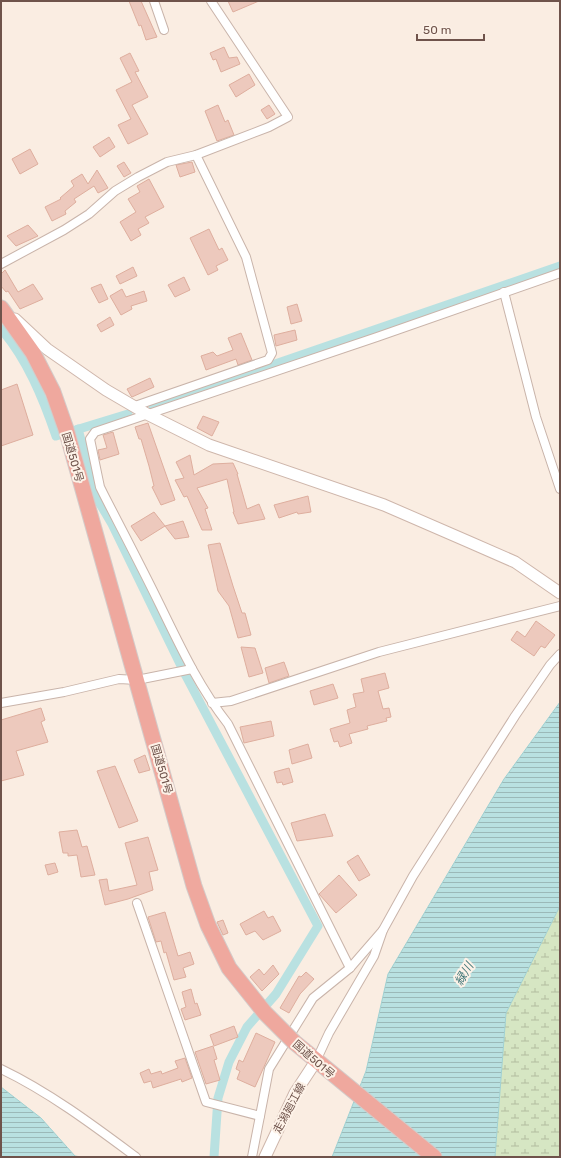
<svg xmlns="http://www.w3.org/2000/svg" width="561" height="1158" viewBox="0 0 561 1158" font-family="Rubik,'Noto Sans JP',sans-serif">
<defs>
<pattern id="wetland-marsh" width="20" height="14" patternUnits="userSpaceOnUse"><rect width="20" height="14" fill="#d6e6c3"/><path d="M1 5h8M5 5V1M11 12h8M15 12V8" fill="none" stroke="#b2bda0"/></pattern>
<pattern id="water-rules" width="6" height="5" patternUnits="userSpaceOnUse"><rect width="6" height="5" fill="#b9e1e1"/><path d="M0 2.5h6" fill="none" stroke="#9bb9b8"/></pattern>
</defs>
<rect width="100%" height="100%" fill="#faede2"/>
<!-- wetland -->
<polygon fill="url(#wetland-marsh)" points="560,906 560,1157 495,1157 506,1013"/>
<!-- water -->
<g fill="url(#water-rules)" stroke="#a0d1d2">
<polygon points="560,702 560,906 506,1013 495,1157 332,1157 366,1071 388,974 504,779"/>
<polygon points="1,1087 41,1118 75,1156 81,1157 1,1157"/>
</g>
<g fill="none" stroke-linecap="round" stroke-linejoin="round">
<!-- canal -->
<g stroke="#b9e1e1" stroke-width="9">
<path d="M1,329C27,359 43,398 56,436L128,414"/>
<polyline points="153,406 560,266"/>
<polyline points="78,429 96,497 112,524 186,676 318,926 276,994 247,1027 229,1062 218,1098 214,1157"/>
</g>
</g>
<!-- building -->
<g fill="#edc9bd" stroke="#deae9e">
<polygon points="129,1 141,1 157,37 146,40 141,25 139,26"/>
<polygon points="228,1 259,1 233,12"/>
<polygon points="224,47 229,58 237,57 240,64 221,72 216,59 213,60 210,53"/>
<polygon points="130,53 139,71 135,72 148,97 132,105 148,134 128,144 118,125 131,119 116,90 132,82 120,58"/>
<polygon points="249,74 255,85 236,97 229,85"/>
<polygon points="218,105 225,122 228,120 234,135 217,141 205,111"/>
<polygon points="269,105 275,114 267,119 261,110"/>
<polygon points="109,137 115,147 100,157 93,147"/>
<polygon points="30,149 38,164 20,174 12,159"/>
<polygon points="124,162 131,173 124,177 117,166"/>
<polygon points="192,162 195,172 180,177 176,165"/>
<polygon points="97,170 108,188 98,193 94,186 74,199 76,202 65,211 66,214 52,221 45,207 61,199 60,198 74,186 71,181 82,174 88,184"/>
<polygon points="149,179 164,207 145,217 149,223 138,229 141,235 131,241 120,222 136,212 128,199 140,192 137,186"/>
<polygon points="28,225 38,236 16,246 7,236"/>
<polygon points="209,229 219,250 222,248 228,260 216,266 218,270 208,275 190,238"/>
<polygon points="133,267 137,276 120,284 116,276"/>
<polygon points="5,270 18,292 33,284 43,299 20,309 8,291 6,292 1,286 1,274"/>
<polygon points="184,277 190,290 175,297 168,285"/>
<polygon points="101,284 108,299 99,303 91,288"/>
<polygon points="122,289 126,297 144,291 147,301 131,306 132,309 121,315 110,296"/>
<polygon points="297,304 302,321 291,324 287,307"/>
<polygon points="110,317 114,325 101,332 97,325"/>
<polygon points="295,330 297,340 276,346 274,335"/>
<polygon points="241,333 252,360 238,365 236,359 206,370 201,356 213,352 217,356 233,350 228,338"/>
<polygon points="150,378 154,387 132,397 131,396 127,389"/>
<polygon points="17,384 33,435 1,446 1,390"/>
<polygon points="203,416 219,422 212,436 197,428"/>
<polygon points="148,423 175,500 161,505 152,487 154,486 149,466 141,439 139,439 135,427"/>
<polygon points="113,432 119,454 100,460 98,450 107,448 103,435"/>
<polygon points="190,455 194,475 213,464 233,463 238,474 237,474 247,509 259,504 265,519 238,524 233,512 234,512 227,479 197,488 208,508 205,509 212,530 202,530 187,496 184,497 175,480 184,478 176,462"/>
<polygon points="308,496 311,512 298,514 297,512 279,518 274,505"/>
<polygon points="154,512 165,526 141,541 131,526"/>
<polygon points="183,521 189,537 175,539 165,526"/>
<polygon points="220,543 233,586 242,613 245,613 251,635 238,638 229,606 218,591 208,545"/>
<polygon points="536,621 555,635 545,648 541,646 534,656 511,640 517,631 525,637"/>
<polygon points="241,647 255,648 263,673 249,677"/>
<polygon points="284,662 289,676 269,683 265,668"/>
<polygon points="385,673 389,688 378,691 383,709 389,708 391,717 386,718 387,721 367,726 368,729 349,734 352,743 340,747 338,741 334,742 330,729 350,723 347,710 356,707 353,694 364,692 361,679"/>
<polygon points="333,684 338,698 314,705 310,691"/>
<polygon points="41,708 45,720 41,722 48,742 16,751 24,775 1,781 1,720"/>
<polygon points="271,721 274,736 244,743 240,727"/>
<polygon points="308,744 312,758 292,764 289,750"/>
<polygon points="145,755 150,770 139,773 134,760"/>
<polygon points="115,766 138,821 119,828 97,771"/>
<polygon points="289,768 293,782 283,785 282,782 277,783 274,772"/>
<polygon points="325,814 333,836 297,841 291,823"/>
<polygon points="77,830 82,847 87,846 95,875 81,877 77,855 68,856 68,853 63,853 59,832"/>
<polygon points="148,837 158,870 149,872 153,890 128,899 105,905 99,880 107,879 109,891 137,885 125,843"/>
<polygon points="358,855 370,875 359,881 347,862"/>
<polygon points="55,863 58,872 48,875 45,865"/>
<polygon points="339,875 357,895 336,913 319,894"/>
<polygon points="264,911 268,918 273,916 281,931 263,940 255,931 246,935 240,924"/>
<polygon points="165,912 178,956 190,952 194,964 183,968 186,977 174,980 166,952 164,953 161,941 156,942 148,917"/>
<polygon points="223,920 228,933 223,935 217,922"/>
<polygon points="273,965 279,974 262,991 250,977 259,969 264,975"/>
<polygon points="306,972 314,979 300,994 289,1013 280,1008 299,976 301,977"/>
<polygon points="191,989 195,1004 197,1003 201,1015 185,1020 181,1009 186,1007 182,992"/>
<polygon points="234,1026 238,1037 214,1046 210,1035"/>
<polygon points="256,1033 275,1042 255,1087 237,1079 240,1071 236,1069 239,1060 243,1062"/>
<polygon points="213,1046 217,1059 214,1060 220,1080 206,1084 195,1052"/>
<polygon points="185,1058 192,1078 182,1082 181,1079 153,1088 151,1081 144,1083 140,1073 149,1069 151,1074 161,1071 162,1074 178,1068 175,1061"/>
</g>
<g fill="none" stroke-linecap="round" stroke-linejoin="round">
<!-- street casing -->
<g stroke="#c9b4aa" stroke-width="10">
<g id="street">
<polyline points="154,1 164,30"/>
<polyline points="1,264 64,230 89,214 115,191 138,177 167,162 196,155 269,127 288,117 211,1"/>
<polyline points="504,292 536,417 560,489"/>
<polyline points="135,406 268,360 272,353 246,257 196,155"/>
<polyline points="1,703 64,692 119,679 137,680 192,669"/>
<polyline points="212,703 231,701 379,652 560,606"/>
<polyline points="137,903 206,1102 260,1116 269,1069 313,998 350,968 383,930"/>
<path d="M350,968L228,724C199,687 180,646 160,605C142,568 123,532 104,495L100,487L90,439L95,432L377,337L560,273"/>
<polyline points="316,1061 329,1033 374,956 383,930 413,876 515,716 550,665 560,654"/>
<path d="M1,1069C49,1092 93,1125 136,1157"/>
<polyline points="252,1157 260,1116"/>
</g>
</g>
<!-- secondary casing -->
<g stroke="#ceb6ab" stroke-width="13">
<g id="secondary">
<polyline points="15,319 47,349 106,390 147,414 209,445 384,505 467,541 515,562 560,593"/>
<polyline points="265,1157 295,1093 316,1061"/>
</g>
</g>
<!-- highway casing -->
<g stroke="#d4cbc9" stroke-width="17">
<g id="highway">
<polyline points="1,308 33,353 53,392 66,429 194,886 208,925"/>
<polyline points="294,1042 434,1157"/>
</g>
</g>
<!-- street -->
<use href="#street" stroke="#fff" stroke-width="8"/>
<!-- secondary -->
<use href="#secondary" stroke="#fff" stroke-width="11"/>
<!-- highway -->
<use href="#highway" stroke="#efa89e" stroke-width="15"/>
<!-- highway-bridge casing -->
<g stroke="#d4cbc9" stroke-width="17" stroke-linecap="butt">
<polyline id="highway-bridge" points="208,925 229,968 265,1013 294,1042"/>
</g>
<!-- highway-bridge -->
<use href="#highway-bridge" stroke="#efa89e" stroke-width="15"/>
</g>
<g text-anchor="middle" stroke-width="4" stroke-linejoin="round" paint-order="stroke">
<!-- street labels -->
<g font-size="11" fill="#6f534b" stroke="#fdf2e8">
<text transform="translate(73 457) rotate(74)" y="4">国道501号</text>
<text transform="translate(162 769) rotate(74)" y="4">国道501号</text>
<text transform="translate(314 1059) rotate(41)" y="4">国道501号</text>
<text transform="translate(289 1108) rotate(-62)" y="4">走潟廻江線</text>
</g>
<!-- water labels -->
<g font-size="12" font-style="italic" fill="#44787a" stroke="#fdf2e8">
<text transform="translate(464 974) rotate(-59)" y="4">緑川</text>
</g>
</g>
<!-- border -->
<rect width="561" height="1158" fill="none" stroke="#6f534b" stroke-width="4"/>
<!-- scale -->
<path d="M417 34v6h67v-6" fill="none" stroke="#6f534b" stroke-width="2"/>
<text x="423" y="34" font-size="12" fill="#6f534b" stroke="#fdf2e8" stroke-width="3" paint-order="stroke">50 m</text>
</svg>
